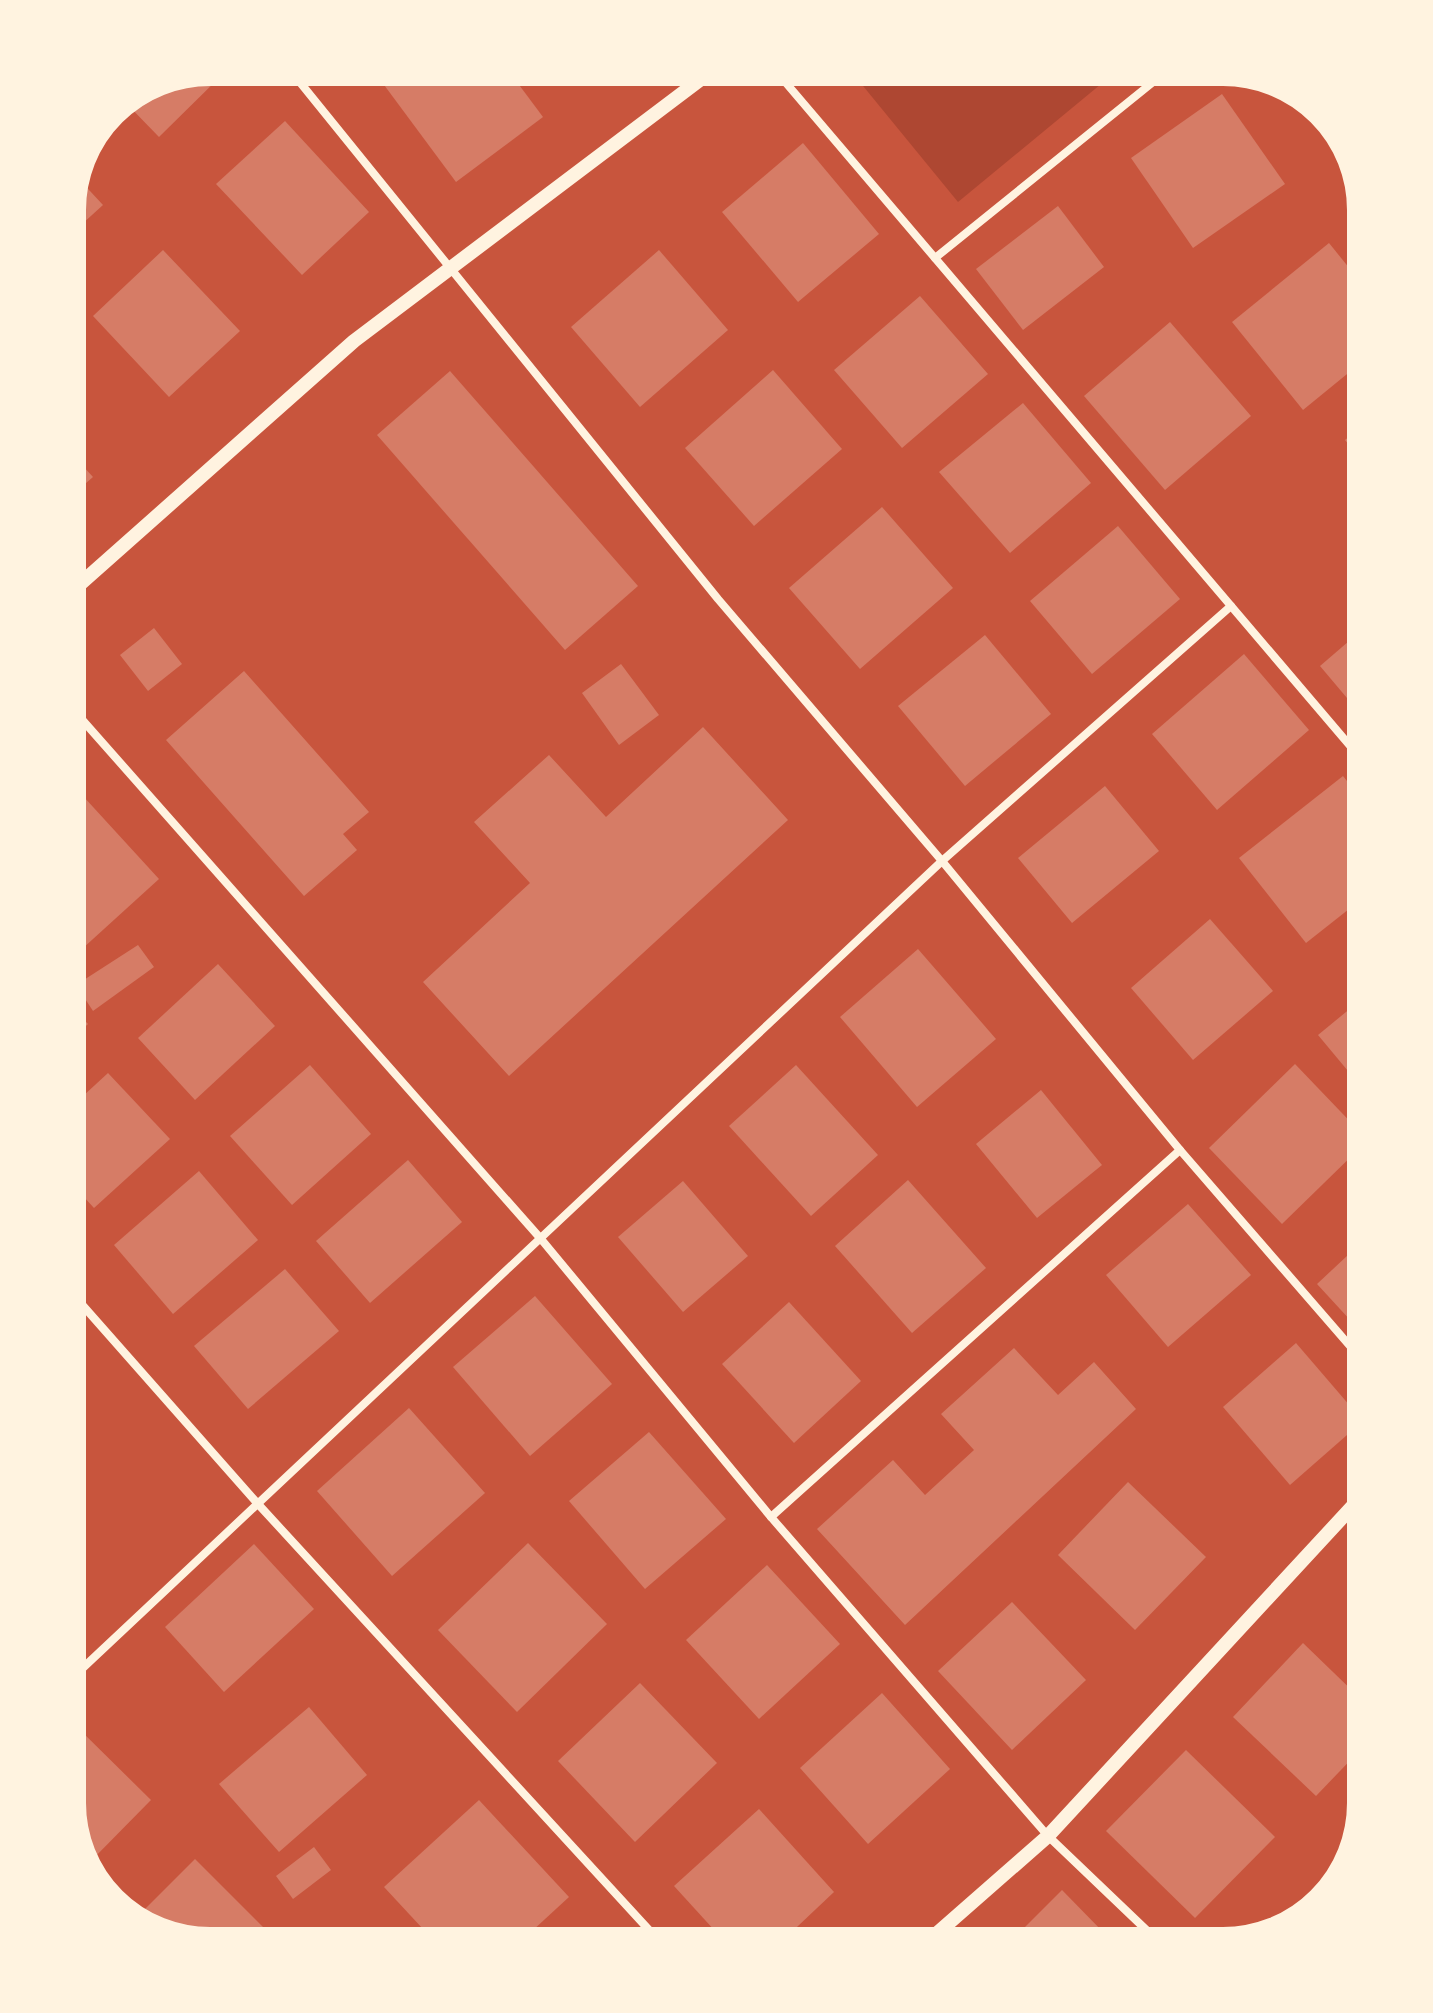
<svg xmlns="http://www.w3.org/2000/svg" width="1433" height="2013" viewBox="0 0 1433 2013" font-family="'Source Sans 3',sans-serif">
<rect width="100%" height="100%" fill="#c8553d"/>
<!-- green -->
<polygon fill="#ae4732" points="850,70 1118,70 958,202"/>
<!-- building -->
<g fill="#d67c66">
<polygon points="210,70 227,70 159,137 125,102"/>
<polygon points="373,70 508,70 543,117 456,182"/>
<polygon points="1222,94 1285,184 1193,248 1131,158"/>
<polygon points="285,121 369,212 302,275 216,184"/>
<polygon points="803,143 879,234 798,302 722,212"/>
<polygon points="77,177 103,205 70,235 70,201"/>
<polygon points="1058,206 1104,267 1023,330 976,269"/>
<polygon points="1329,243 1363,285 1363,361 1303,410 1232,322"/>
<polygon points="163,250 240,331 169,397 93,316"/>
<polygon points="659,250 728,330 640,407 571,327"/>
<polygon points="920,296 988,374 902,448 834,370"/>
<polygon points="1170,322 1251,416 1165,490 1084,396"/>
<polygon points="773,370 842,449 754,526 685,448"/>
<polygon points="450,371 638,586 565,650 377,435"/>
<polygon points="1023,403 1091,483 1010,553 939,472"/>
<polygon points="1363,425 1363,462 1345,440"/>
<polygon points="70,452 93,477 70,497"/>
<polygon points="882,507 953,588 860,669 789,588"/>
<polygon points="1118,526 1180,599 1092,674 1030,601"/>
<polygon points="154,628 182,664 148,691 120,655"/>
<polygon points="1363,629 1363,717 1320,666"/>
<polygon points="985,635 1051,714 965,786 898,706"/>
<polygon points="1244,654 1309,730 1217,810 1152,734"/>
<polygon points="621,664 659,715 619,745 582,693"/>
<polygon points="244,671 369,812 343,834 357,850 304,896 166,740"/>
<polygon points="703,727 788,820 509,1076 423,982 530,883 474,822 549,755 606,817"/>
<polygon points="1343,776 1363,801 1363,898 1306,943 1239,858"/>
<polygon points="72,784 159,879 82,949 70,937"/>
<polygon points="1105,786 1159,851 1072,923 1018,858"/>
<polygon points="1210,919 1273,991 1193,1060 1131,988"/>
<polygon points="138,945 154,967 93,1011 76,985"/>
<polygon points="918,949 996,1039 917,1107 840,1017"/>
<polygon points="218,964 275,1026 195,1100 138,1038"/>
<polygon points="1363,998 1363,1089 1318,1035"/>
<polygon points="70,1005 88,1024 70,1041"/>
<polygon points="1295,1064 1363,1135 1363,1145 1282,1224 1209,1148"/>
<polygon points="310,1065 371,1134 292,1205 230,1136"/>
<polygon points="796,1065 878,1155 811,1216 729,1126"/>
<polygon points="108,1073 170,1139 94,1208 70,1182 70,1108"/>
<polygon points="1041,1090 1102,1165 1037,1218 976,1144"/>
<polygon points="408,1160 462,1222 370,1303 316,1241"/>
<polygon points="199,1171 258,1240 173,1314 114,1245"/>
<polygon points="908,1180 986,1268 912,1333 835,1246"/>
<polygon points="683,1181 748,1256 683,1312 618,1237"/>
<polygon points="1188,1204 1251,1275 1168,1347 1106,1275"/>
<polygon points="1363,1241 1363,1334 1317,1284"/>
<polygon points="285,1269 339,1331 248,1409 194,1346"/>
<polygon points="535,1296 612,1384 530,1456 453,1367"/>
<polygon points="789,1302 861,1381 794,1443 722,1364"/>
<polygon points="1296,1343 1363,1421 1290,1485 1223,1407"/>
<polygon points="1014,1348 1058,1395 1094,1362 1136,1409 905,1625 817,1529 893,1460 925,1495 974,1450 941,1414"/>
<polygon points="409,1408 485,1493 392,1576 317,1491"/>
<polygon points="649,1432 726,1519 645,1589 569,1501"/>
<polygon points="1128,1482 1206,1557 1135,1630 1058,1555"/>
<polygon points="528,1543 607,1624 517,1712 438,1630"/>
<polygon points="254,1544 314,1609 224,1692 165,1627"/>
<polygon points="767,1565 840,1644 759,1719 686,1640"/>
<polygon points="1012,1602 1086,1680 1012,1750 938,1671"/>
<polygon points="1303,1643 1363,1701 1363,1747 1316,1796 1233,1717"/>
<polygon points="640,1683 717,1763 635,1842 558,1761"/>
<polygon points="882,1693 950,1769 868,1844 800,1768"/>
<polygon points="309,1707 367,1775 279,1852 219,1784"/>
<polygon points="74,1724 151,1800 87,1865 70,1802 70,1728"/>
<polygon points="1186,1750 1275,1837 1195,1918 1106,1831"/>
<polygon points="479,1800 569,1897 519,1943 436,1943 384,1887"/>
<polygon points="759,1809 834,1892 780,1943 726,1943 674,1886"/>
<polygon points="314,1847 331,1870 293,1899 276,1876"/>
<polygon points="195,1859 267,1931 255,1943 202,1943 140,1924 135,1919"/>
<polygon points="1334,1868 1342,1875 1293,1924 1270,1930"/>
<polygon points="1062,1890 1106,1935 1098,1943 1009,1943"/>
</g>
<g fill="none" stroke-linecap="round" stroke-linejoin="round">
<!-- minor -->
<g stroke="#fff3e0" stroke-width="8">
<polyline points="290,70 718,599 942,861 1180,1150 1363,1361"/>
<polyline points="775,70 1363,761"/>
<polyline points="935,258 1168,70"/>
<polyline points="70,706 541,1239 771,1517 1048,1836 1160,1943"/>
<polyline points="70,1291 258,1504 661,1943"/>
<polyline points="771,1517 1180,1150"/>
<polyline points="70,1680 942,861 1231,606"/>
</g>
<!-- tertiary -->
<g stroke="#fff3e0" stroke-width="14">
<polyline points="70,593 354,341 713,70"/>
<polyline points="926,1943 1048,1836 1363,1495"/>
</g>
</g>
<!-- crop -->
<path d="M0 0H1433V2013H0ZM210 84H1223A126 126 0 0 1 1349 210V1803A126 126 0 0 1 1223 1929H210A126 126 0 0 1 84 1803V210A126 126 0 0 1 210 84Z" fill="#fff3e0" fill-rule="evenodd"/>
<path fill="none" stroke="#fff3e0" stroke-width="4" d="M210 84H1223A126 126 0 0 1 1349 210V1803A126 126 0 0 1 1223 1929H210A126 126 0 0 1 84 1803V210A126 126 0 0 1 210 84Z"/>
</svg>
